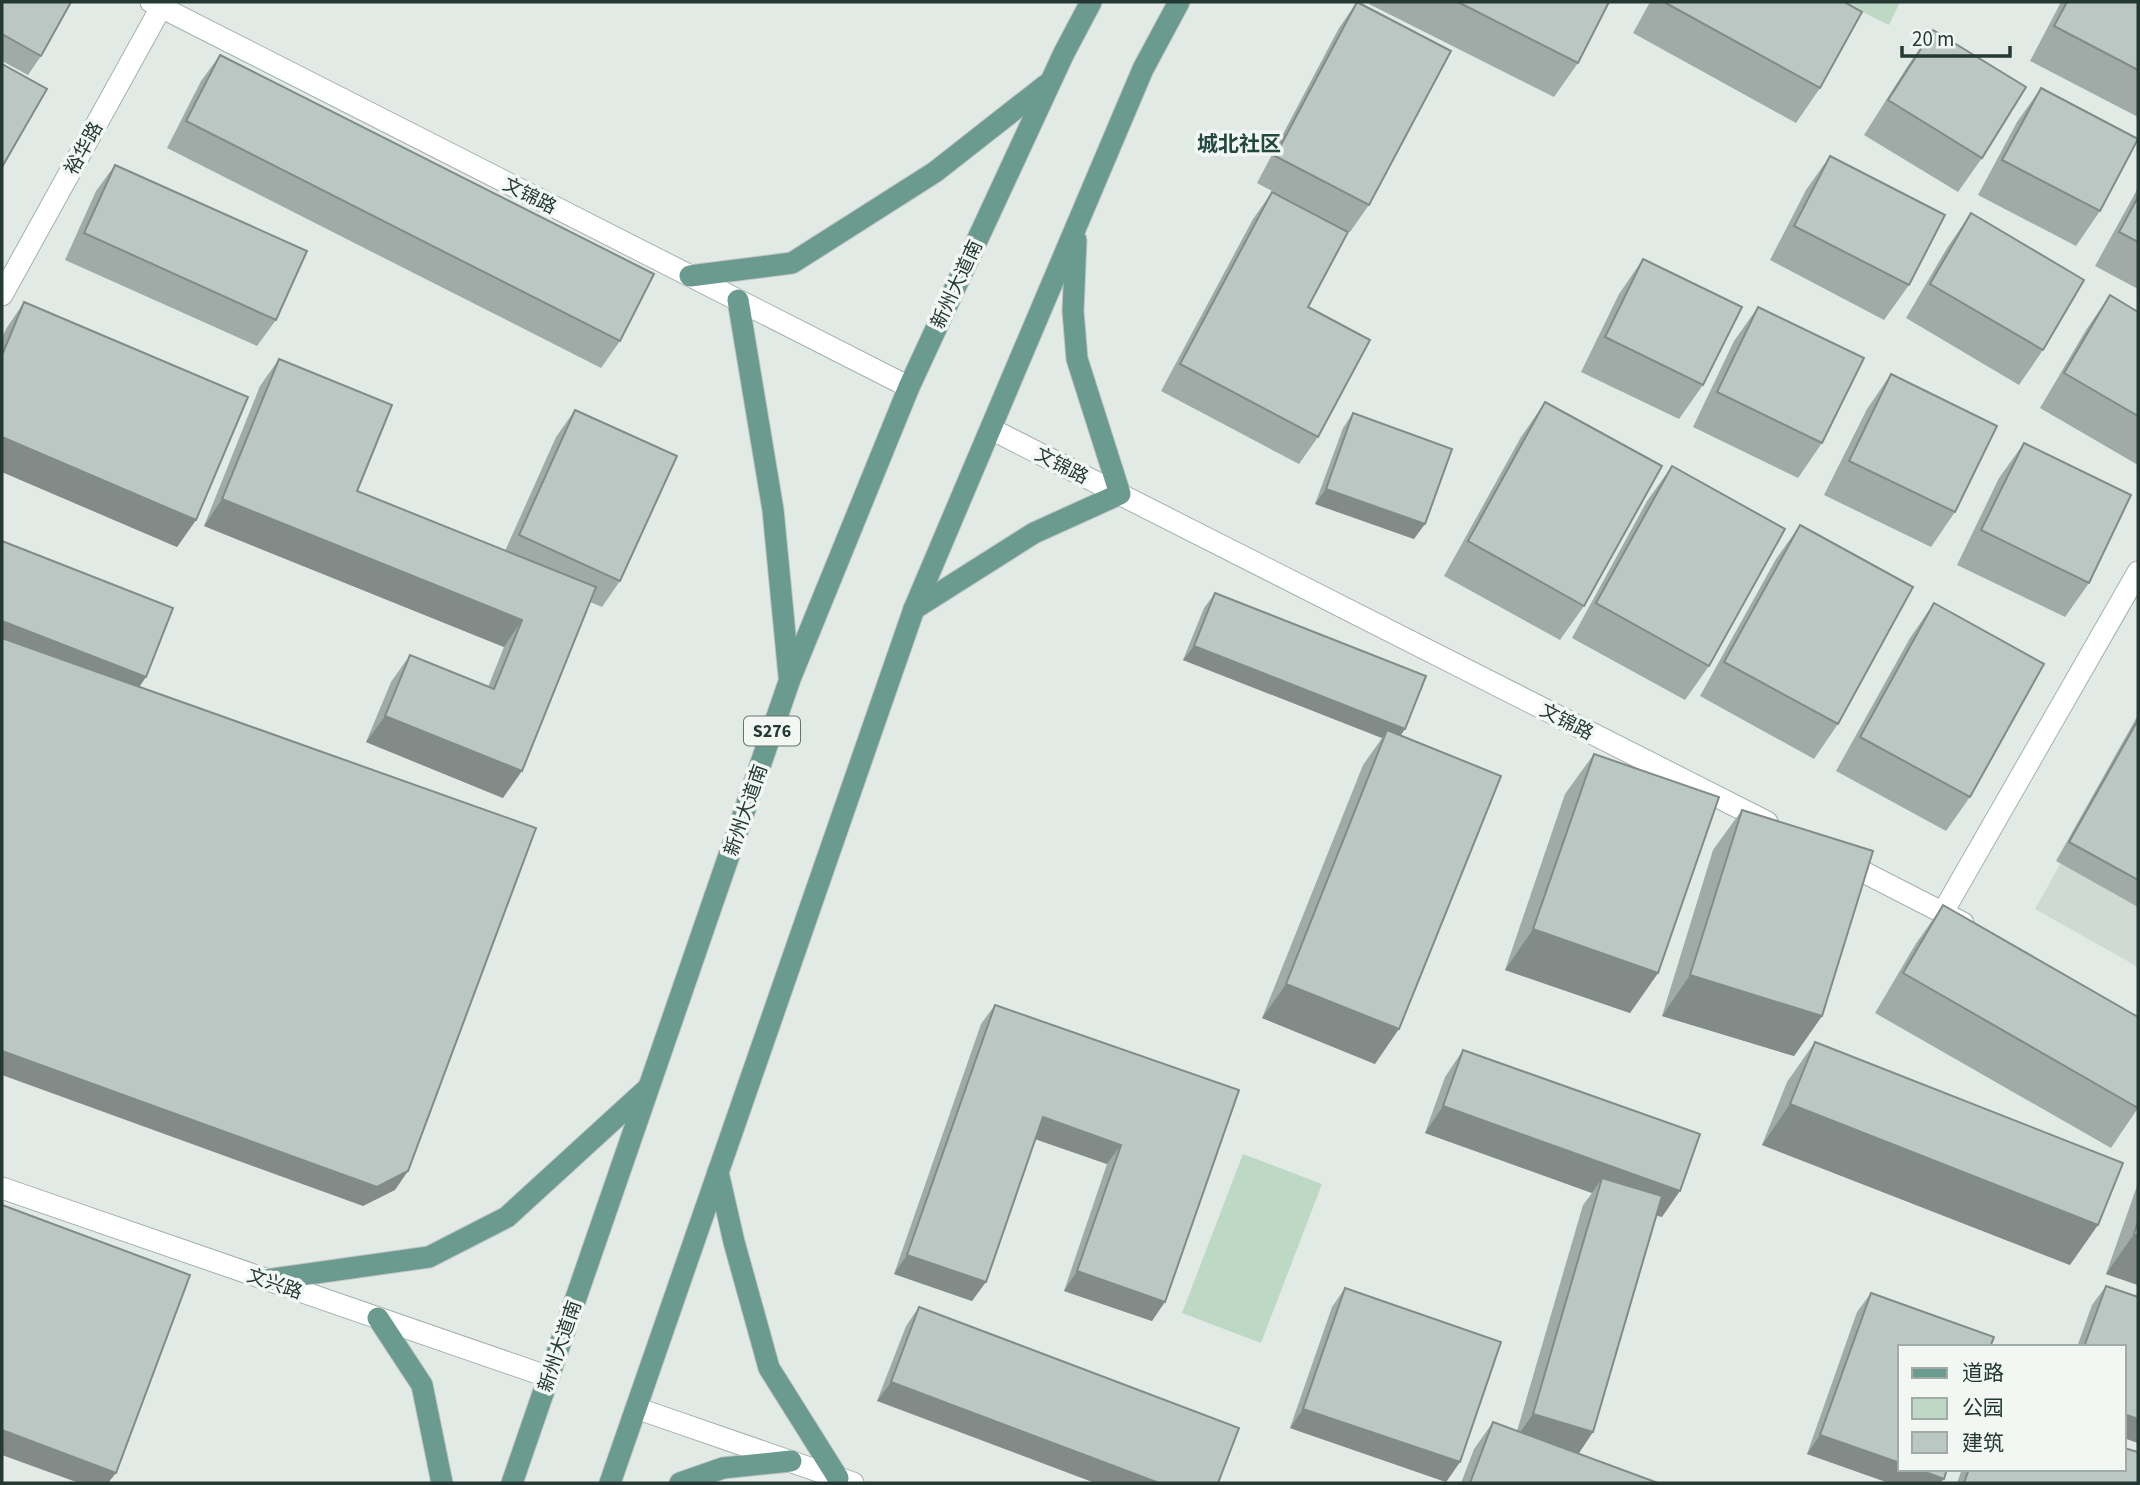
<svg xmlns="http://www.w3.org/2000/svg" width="2140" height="1485" viewBox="0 0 2140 1485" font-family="'Source Sans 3','Noto Sans SC',sans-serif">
<rect width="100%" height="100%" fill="#e2eae6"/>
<!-- built -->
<polygon fill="#d0dad5" points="2138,726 2138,967 2035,909"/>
<!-- green -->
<g fill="#bdd9c5">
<polygon points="1842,2 1900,2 1889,25"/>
<polygon points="1243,1154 1322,1184 1261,1343 1182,1313"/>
</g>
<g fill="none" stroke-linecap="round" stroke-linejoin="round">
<!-- service casing -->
<g stroke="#a5b1ad" stroke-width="23">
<polyline id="service" points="1943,912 2138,572"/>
</g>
<!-- minor casing -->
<g stroke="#a5b1ad" stroke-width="23">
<g id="minor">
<polyline points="151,2 909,387"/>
<polyline points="2,295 164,2"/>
<polyline points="991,429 1767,822"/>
<polyline points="1842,861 1963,923"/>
<polyline points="2,1188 549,1377"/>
<polyline points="636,1408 853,1483"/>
</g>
</g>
<!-- primary casing -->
<g stroke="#bdc4c2" stroke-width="23">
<g id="primary">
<polyline points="690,276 792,263 935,172 1046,85"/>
<polyline points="738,300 773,510 789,676"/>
<polyline points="914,609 1034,533 1120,494 1077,359 1073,311 1076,240"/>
<polyline points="718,1172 734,1242 769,1368 838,1478"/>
<polyline points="266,1280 429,1257 507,1217 647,1089"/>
<polyline points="378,1318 422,1385 442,1483"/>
<polyline points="512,1483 790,679 909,387 1064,53 1091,2"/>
<polyline points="610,1483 914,609 1143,69 1179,2"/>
<polyline points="680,1483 723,1468 791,1461"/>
</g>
</g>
<!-- service -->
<use href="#service" stroke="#fff" stroke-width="21"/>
<!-- minor -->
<use href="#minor" stroke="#fff" stroke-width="21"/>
<!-- primary -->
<use href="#primary" stroke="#6b9a8f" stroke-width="21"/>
</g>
<!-- wall -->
<g fill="#a0aba7">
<polygon points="2,2 41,56 28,75 2,61"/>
<polygon points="1357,2 1369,205 1350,232 1257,183 1339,28"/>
<polygon points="1370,2 1609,2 1578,63 1554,97 1369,4"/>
<polygon points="1650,2 1844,2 1820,88 1796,123 1633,33"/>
<polygon points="2061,2 2138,2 2138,117 2030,61"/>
<polygon points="1933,30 1982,158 1958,192 1864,135 1909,64"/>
<polygon points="220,55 620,341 601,368 167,148 201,81"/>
<polygon points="2041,88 2100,211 2076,246 1978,195 2017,122"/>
<polygon points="1830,156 1909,285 1884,320 1770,260 1806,190"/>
<polygon points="115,165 276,320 257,346 65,260 96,191"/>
<polygon points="2138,188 2138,289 2095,266"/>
<polygon points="1272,192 1308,307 1318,437 1299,464 1161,391 1253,219"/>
<polygon points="1971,213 2043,350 2019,385 1906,318 1947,248"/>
<polygon points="1643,259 1703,385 1679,419 1581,372 1619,294"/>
<polygon points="2110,295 2138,312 2138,465 2040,408 2086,330"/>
<polygon points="24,302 196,520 177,547 2,472 2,338 6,329"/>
<polygon points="1758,307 1822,443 1798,478 1693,427 1734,341"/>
<polygon points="279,359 357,491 505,551 556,437 575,410 620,581 602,607 590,602 503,798 366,742 391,682 410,655 488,687 504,647 204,526 260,386"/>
<polygon points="1891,374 1955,512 1931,547 1824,495 1867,409"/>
<polygon points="1545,402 1584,606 1560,640 1444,576 1521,437"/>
<polygon points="1353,413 1414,539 1315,504 1343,428"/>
<polygon points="2024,443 2089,583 2065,617 1957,565 1999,478"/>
<polygon points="1672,466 1709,666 1685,700 1572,638 1647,501"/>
<polygon points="1800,525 1838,724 1814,759 1700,696 1776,559"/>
<polygon points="1215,593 1401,736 1375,1064 1262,1018 1363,765 1382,738 1183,660 1204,608"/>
<polygon points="1934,603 1970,797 1946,831 1836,771 1910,638"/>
<polygon points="2138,715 2138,907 2056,861"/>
<polygon points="1594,754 1658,973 1630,1013 1505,970 1565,794"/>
<polygon points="1742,810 1822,1016 1794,1056 1662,1016 1713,850"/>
<polygon points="1943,905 2138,1017 2138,1108 2111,1148 1875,1013 1915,945"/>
<polygon points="995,1005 1239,1090 1152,1321 1064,1291 1107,1164 1035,1139 972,1301 894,1274 981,1024"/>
<polygon points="1815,1042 2070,1265 1762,1145 1787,1082"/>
<polygon points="1463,1050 1662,1217 1657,1216 1593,1432 1578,1454 1658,1483 1461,1483 1474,1449 1493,1422 1517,1431 1583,1205 1592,1193 1425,1133 1445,1077"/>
<polygon points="2138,1183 2138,1285 2106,1274"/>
<polygon points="2106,1286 2138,1297 2138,1443 2124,1438 2124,1347 2077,1347 2092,1305"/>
<polygon points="1345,1288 1460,1462 1446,1482 1290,1428 1332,1307"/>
<polygon points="1871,1293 1944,1479 1940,1483 1889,1483 1807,1454 1857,1312"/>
<polygon points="919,1307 1239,1428 877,1401 906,1326"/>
<polygon points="1962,1469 2124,1469 2138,1483 1957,1483"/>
</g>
<!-- shaded-wall -->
<g fill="#828b88">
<polygon points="2,437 196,520 177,547 2,472"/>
<polygon points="1326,489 1425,524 1414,539 1315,504"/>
<polygon points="222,499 522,620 504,647 204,526"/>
<polygon points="2,621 146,677 128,704 2,655"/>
<polygon points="1194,646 1405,729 1395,744 1387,730 1382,738 1183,660"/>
<polygon points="385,716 522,771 503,798 366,742"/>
<polygon points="1533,929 1658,973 1630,1013 1505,970"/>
<polygon points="1690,975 1822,1016 1794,1056 1662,1016"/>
<polygon points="1286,984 1399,1029 1375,1064 1262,1018"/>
<polygon points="2,1051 408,1171 395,1190 363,1206 2,1075"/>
<polygon points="1790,1104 2098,1225 2070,1265 1762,1145"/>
<polygon points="1443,1106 1680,1191 1662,1217 1597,1194 1602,1178 1592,1193 1425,1133"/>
<polygon points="1043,1117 1121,1145 1107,1164 1029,1137"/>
<polygon points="2134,1234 2138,1235 2138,1285 2106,1274"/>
<polygon points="907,1255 986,1282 972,1301 894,1274"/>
<polygon points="1077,1271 1165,1302 1152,1321 1064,1291"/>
<polygon points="891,1382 1159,1483 1095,1483 877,1401"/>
<polygon points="1303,1409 1460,1462 1446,1482 1290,1428"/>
<polygon points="1533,1414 1593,1432 1575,1459 1514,1441"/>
<polygon points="2124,1414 2138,1419 2138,1443 2124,1438"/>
<polygon points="2,1430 116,1473 108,1483 79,1483 2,1455"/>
<polygon points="1820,1435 1900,1463 1900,1469 1917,1469 1944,1479 1940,1483 1889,1483 1807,1454"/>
</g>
<!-- building -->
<g fill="#bac7c2" stroke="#828b88" stroke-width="2">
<polygon points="2,2 71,2 41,56 2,34"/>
<polygon points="1357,2 1451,51 1369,205 1275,156"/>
<polygon points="1458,2 1609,2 1578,63"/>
<polygon points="1664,2 1844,2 1862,12 1820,88"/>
<polygon points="2067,2 2138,2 2138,70 2054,26"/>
<polygon points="1933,30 2026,87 1982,158 1888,100"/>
<polygon points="220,55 654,274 620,341 186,121"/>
<polygon points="2,64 47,89 2,167"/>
<polygon points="2041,88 2138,139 2100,211 2002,160"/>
<polygon points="1830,156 1945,215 1909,285 1794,226"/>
<polygon points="115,165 307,251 276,320 84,233"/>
<polygon points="1272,192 1348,232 1308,307 1370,340 1318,437 1180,364"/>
<polygon points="2138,197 2138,242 2119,232"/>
<polygon points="1971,213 2084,280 2043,350 1930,284"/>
<polygon points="1643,259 1742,307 1703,385 1605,337"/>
<polygon points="2110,295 2138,312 2138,416 2064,373"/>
<polygon points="24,302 248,397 196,520 2,437 2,355"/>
<polygon points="1758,307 1864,358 1822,443 1717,392"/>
<polygon points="279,359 392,405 357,491 596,587 522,771 385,716 410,655 494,689 522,620 222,499"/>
<polygon points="1891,374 1997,426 1955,512 1849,461"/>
<polygon points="1545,402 1662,466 1584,606 1468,541"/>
<polygon points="575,410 677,456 620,581 519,535"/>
<polygon points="1353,413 1452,449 1425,524 1326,489"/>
<polygon points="2024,443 2131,495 2089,583 1981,530"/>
<polygon points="1672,466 1785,529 1709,666 1596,603"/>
<polygon points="1800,525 1913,587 1838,724 1724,662"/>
<polygon points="2,541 173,608 146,677 2,621"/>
<polygon points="1215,593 1426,676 1405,729 1194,646"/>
<polygon points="1934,603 2044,664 1970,797 1860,737"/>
<polygon points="2,638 536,828 408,1171 377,1187 2,1051"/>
<polygon points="2138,720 2138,880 2069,842"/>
<polygon points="1387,730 1501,776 1399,1029 1286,984"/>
<polygon points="1594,754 1719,797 1658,973 1533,929"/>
<polygon points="1742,810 1873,851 1822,1016 1690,975"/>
<polygon points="1943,905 2138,1017 2138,1108 1903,973"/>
<polygon points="995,1005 1239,1090 1165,1302 1077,1271 1121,1145 1043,1117 986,1282 907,1255"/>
<polygon points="1815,1042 2123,1163 2098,1225 1790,1104"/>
<polygon points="1463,1050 1700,1134 1680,1191 1443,1106"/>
<polygon points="1602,1178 1662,1196 1593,1432 1533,1414"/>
<polygon points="2,1205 190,1275 116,1473 2,1430"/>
<polygon points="2138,1221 2138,1235 2134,1234"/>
<polygon points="2106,1286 2138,1297 2138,1419 2124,1414 2124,1347 2084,1347"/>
<polygon points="1345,1288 1501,1342 1460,1462 1303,1409"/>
<polygon points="1871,1293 1994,1337 1990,1347 1900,1347 1900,1463 1820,1435"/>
<polygon points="919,1307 1239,1428 1218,1483 1159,1483 891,1382"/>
<polygon points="1493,1422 1658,1483 1470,1483"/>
<polygon points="2124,1448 2138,1452 2138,1483 1964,1483 1969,1469 2124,1469"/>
<polygon points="1917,1469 1947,1469 1944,1479"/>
</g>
<g text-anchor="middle" stroke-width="7" stroke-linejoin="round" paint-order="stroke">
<!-- shield labels -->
<rect fill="#f2f7f4" stroke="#62726d" stroke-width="2" x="744" y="716.5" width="56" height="29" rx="5"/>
<g font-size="18" font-weight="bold" fill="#243933">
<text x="772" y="737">S276</text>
</g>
<!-- street labels -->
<g font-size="19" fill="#243933" stroke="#f2f7f4">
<text transform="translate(83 148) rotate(-61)" y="7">裕华路</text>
<text transform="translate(530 195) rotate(27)" y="7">文锦路</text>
<text transform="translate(956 284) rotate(-65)" y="7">新州大道南</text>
<text transform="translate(1062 465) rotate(27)" y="7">文锦路</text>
<text transform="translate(1567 721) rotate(27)" y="7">文锦路</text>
<text transform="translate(745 810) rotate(-71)" y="7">新州大道南</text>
<text transform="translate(275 1283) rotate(19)" y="7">文兴路</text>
<text transform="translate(559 1346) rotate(-71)" y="7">新州大道南</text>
</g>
<!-- neighbourhood labels -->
<g font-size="21" font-weight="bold" fill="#224840" stroke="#f2f7f4">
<text x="1239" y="151">城北社区</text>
</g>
</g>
<!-- border -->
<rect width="2140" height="1485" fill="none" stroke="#243933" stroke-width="7"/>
<!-- legend -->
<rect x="1898" y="1345" width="228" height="126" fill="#f2f7f4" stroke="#a0aba7" stroke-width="2"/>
<rect x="1912" y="1368" width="35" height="10" fill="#6b9a8f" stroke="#a0aba7" stroke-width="2"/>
<text x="1962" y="1380" font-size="21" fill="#243933">道路</text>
<rect x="1912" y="1398" width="35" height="21" fill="#bdd9c5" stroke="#a0aba7" stroke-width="2"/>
<text x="1962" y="1415" font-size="21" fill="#243933">公园</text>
<rect x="1912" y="1432" width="35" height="21" fill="#bac7c2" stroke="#a0aba7" stroke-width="2"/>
<text x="1962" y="1450" font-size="21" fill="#243933">建筑</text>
<!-- scale -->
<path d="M1902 46v10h108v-10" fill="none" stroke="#243933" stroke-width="3.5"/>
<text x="1912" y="46" font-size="21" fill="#243933" stroke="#f2f7f4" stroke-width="5" paint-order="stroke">20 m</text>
</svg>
